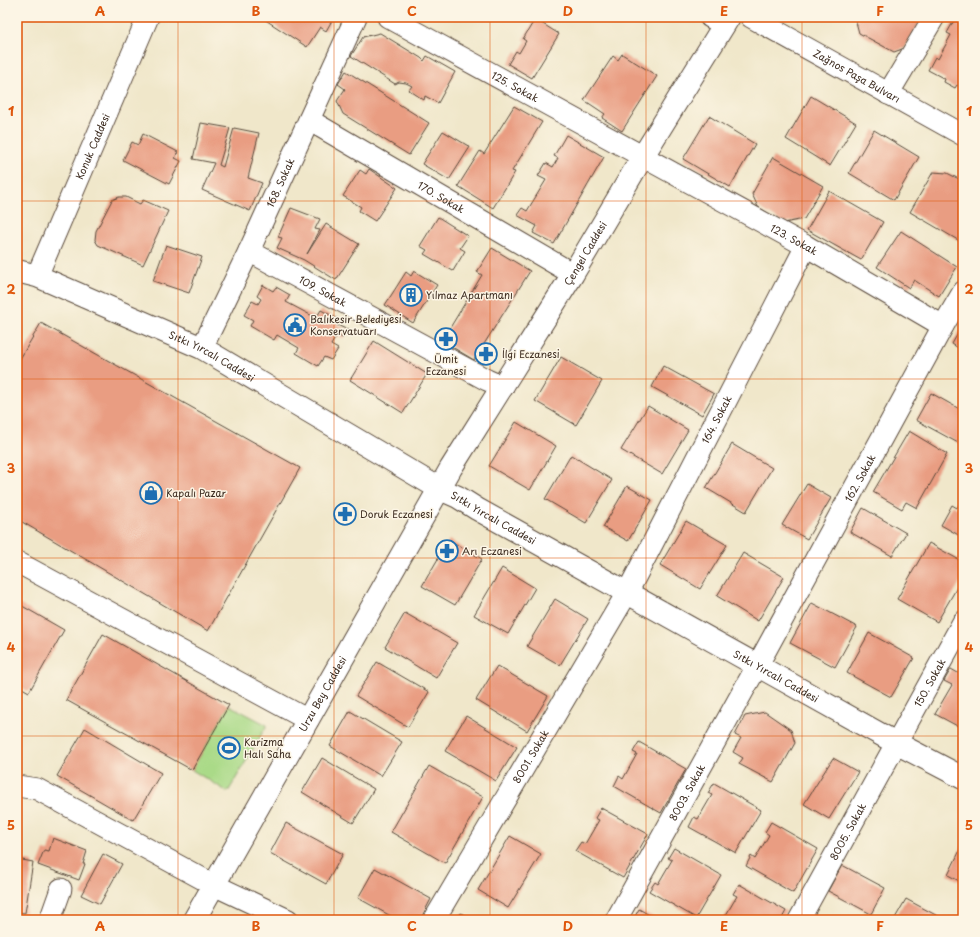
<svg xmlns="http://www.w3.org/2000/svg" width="980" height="937" viewBox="0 0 980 937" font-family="'Playpen Sans',sans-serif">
<rect width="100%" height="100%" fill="#fcf5e5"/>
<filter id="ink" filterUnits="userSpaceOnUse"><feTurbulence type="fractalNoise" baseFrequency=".025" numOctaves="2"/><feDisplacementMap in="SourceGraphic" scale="8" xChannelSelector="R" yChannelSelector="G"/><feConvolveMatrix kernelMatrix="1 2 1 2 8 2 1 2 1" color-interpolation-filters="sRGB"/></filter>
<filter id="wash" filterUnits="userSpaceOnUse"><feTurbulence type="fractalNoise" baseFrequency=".012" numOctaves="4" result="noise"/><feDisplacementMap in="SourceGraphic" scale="16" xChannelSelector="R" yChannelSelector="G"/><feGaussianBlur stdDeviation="0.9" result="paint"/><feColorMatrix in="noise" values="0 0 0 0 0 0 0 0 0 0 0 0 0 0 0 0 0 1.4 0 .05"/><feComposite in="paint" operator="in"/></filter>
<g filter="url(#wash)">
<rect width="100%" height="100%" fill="#f0e7ca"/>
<!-- green -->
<polygon fill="#aada88" stroke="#728253" points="229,705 267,725 228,792 192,770"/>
<g id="blocks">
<!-- building -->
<g fill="#e99d82">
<polygon points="261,17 334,17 326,31 320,27 307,47"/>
<polygon points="858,17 923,17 905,48 894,52 859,33 856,22"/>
<polygon points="956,17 963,21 963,88 957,85 955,88 944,82 945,79 928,70 935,57 938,59 951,35 947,33"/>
<polygon points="535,19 559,34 532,78 508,64 516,51 519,53 526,41 523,39"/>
<polygon points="380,33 421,58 424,61 427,56 455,72 438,103 425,96 424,100 409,90 412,86 406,83 399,82 395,84 351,56 363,37"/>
<polygon points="622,54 657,76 622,131 602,118 605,114 584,100 613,56 618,60"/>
<polygon points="346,71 429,123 409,155 343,114 337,101 345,89 338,84"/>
<polygon points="811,96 856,123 830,166 786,139"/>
<polygon points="514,106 542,122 512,171 515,172 493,208 458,186 480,151 484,154"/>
<polygon points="709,116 755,144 730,187 683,159"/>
<polygon points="201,123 230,128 219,165 223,167 234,128 259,133 248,178 262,183 250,211 202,190 214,163 193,159"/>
<polygon points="874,130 919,157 894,200 849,173"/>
<polygon points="443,131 470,147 449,180 422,164"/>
<polygon points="143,134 178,152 175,158 181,161 169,184 123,160 132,142 138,145"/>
<polygon points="566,135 604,157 554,244 533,233 537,226 517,215 522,208 527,211 546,180 538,176 546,163 553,167 558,158 554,156"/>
<polygon points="773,157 823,186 804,219 784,223 758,207 752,194"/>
<polygon points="369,169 397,188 375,221 359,211 361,207 343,196 360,170 366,174"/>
<polygon points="933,172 947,173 963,181 963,243 910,212"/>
<polygon points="829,191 883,222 861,260 807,230"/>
<polygon points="119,197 126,197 140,204 143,200 168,211 143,265 98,245 95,240 96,231 112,200"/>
<polygon points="291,208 320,219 315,229 320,230 307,254 326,224 359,244 336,280 304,260 277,248 282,238 278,237"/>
<polygon points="438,217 468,236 460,248 465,251 453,271 424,254 427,250 420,246"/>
<polygon points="901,231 957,267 939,296 914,280 909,288 877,267"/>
<polygon points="166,245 202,257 189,293 153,281"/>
<polygon points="492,248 530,271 474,360 442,341 482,275 477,272"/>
<polygon points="414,271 437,285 413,323 385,305 406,272 411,276"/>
<polygon points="263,285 273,291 276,287 290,295 286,302 316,318 321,310 340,320 337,325 348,330 343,338 337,335 331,345 338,349 331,360 324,357 318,366 296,353 299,348 277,335 274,340 250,326 253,320 244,315 252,301 258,304 261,299 257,296"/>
<polygon points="41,323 300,468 208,631 17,519 17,364"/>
<polygon points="961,328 963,329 963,351 952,344"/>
<polygon points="374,341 427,374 403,413 350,380"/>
<polygon points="561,357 602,381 576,425 535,401"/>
<polygon points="663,366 714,394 702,415 652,387"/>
<polygon points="931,393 963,411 963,439 960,444 916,420"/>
<polygon points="648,406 688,430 662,474 621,450"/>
<polygon points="516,422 556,446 530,490 489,466"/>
<polygon points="909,431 947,454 917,508 906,502 902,509 873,492"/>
<polygon points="732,444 772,468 746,512 706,488"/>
<polygon points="571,455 612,480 586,523 545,499"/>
<polygon points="807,484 831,498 807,539 782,525"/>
<polygon points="627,486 652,500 628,541 603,527"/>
<polygon points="961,501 963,503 963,542 960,541 962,537 941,525 952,505 957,508"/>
<polygon points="863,508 906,533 892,556 850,532"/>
<polygon points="686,521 727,545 700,589 660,565"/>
<polygon points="449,540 482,559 455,605 422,586"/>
<polygon points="929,543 963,562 963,577 937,622 897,599"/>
<polygon points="743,553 784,577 758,621 717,596"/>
<polygon points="502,568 535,588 508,634 474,615"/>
<polygon points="555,599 588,619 560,665 527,646"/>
<polygon points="17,603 64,630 29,692 17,685"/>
<polygon points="812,603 857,627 835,667 790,643"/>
<polygon points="405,613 457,643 436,678 385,647"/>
<polygon points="869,633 914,658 891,697 847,673"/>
<polygon points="103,634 229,705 192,770 66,700"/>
<polygon points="377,662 429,692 408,727 356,696"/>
<polygon points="497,666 548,696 527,731 476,700"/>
<polygon points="951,669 963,676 963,729 935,714 952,685 944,681"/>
<polygon points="350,711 402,742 381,776 330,746"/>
<polygon points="765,712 791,730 795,743 773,782 739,764 743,758 733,752 741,738 735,735 745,716"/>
<polygon points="466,716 517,747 496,781 445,751"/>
<polygon points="85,728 161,773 133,820 57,776"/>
<polygon points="639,742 686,769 661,813 614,786 619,776 623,779 637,754 633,752"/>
<polygon points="322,758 374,789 353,823 302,792"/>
<polygon points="833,758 858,772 829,819 804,804"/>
<polygon points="429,766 483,797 445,863 391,832"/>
<polygon points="714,783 761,810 736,853 689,827 694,817 698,819 712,795 708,793"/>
<polygon points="601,808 648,834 623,878 575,851 581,842 585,844 599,820 595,818"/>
<polygon points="771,822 818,849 793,893 746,866 751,856 755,859 769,835 765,832"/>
<polygon points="286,823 343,854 326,884 270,853"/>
<polygon points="510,836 541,854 508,908 478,890"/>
<polygon points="53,838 87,851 83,864 85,864 79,880 38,865 44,850 49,851"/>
<polygon points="963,844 963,883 948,875"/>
<polygon points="674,848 721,875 696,918 649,891 655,882 658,884 672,860 668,858"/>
<polygon points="103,854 122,864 100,904 81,895"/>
<polygon points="17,859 33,862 25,913 17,912"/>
<polygon points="842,865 885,888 871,914 828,891"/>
<polygon points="375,868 431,899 420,920 398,920 358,898"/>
<polygon points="739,884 786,911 781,920 723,920 737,896 733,894"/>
<polygon points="906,899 945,920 894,920"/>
<polygon points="639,909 658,920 633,920"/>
<polygon points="461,913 472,920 456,920"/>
</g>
</g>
</g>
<g filter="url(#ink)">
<use href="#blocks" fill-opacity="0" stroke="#564638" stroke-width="1"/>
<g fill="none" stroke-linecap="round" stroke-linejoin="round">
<!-- minor casing -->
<g stroke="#564638" stroke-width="23">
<g id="minor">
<path id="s1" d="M388,17L806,246L943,326"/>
<polyline points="710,17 724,25"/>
<path id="s2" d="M751,17L963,135"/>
<polyline points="888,94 934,17"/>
<path id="s3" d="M309,120L573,274"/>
<path id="s4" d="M249,251L487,380L503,387"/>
<path id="s5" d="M37,276L148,17"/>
<path id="s6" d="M202,348L249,251L356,17"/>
<polyline points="17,562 308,720"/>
<polyline points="17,786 37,789 214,885 288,920"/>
<polyline points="50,920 61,889"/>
<path id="s7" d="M434,920L627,593L806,246"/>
<path id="s8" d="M616,920L767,648L943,326L963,292"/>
<path id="s9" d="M799,920L963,622"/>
</g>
</g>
<!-- major casing -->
<g stroke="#564638" stroke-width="24">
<g id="major">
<path id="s10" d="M17,271L37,276L202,348L440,489L458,497L477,509L896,743L963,778"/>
<path id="s11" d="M194,920L451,468L573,274L643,156L729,17"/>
</g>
</g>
<!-- minor -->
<use href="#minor" stroke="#fff" stroke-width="21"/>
<!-- major -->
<use href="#major" stroke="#fff" stroke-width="22"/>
</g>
</g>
<!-- grid -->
<path fill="none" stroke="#df570d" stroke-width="1" stroke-opacity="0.55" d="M178,17V920M334,17V920M490,17V920M646,17V920M802,17V920M17,201H963M17,379H963M17,558H963M17,736H963"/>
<!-- icons -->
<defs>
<g id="building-ring" transform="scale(1.15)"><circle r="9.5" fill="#fcf5e5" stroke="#1f6fb2" stroke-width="1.5"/><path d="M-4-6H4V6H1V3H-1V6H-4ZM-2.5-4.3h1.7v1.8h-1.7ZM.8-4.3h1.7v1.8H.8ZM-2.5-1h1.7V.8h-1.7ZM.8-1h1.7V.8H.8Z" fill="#1f6fb2"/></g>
<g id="civic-ring" transform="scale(1.15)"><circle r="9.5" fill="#fcf5e5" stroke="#1f6fb2" stroke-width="1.5"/><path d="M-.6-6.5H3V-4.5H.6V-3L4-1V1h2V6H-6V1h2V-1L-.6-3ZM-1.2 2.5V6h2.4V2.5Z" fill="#1f6fb2"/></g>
<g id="pharmacy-ring" transform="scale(1.15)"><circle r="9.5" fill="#fcf5e5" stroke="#1f6fb2" stroke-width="1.5"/><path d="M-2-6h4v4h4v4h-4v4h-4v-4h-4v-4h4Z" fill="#1f6fb2"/></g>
<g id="shop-ring" transform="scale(1.15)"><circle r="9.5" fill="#fcf5e5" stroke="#1f6fb2" stroke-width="1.5"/><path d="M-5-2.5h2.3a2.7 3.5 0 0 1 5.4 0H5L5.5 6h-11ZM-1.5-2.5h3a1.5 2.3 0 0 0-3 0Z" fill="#1f6fb2"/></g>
<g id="stadium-ring" transform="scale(1.15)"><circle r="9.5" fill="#fcf5e5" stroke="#1f6fb2" stroke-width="1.5"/><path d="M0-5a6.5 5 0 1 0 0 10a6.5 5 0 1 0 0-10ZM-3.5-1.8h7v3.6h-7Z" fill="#1f6fb2"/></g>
</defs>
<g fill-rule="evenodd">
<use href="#building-ring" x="411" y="295"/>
<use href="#civic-ring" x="295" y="325"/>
<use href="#pharmacy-ring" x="446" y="339"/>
<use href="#pharmacy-ring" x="486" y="354"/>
<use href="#shop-ring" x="151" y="493"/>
<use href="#pharmacy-ring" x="345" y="514"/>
<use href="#pharmacy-ring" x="447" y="551"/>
<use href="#stadium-ring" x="229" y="748"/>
</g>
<g text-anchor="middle" stroke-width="3" stroke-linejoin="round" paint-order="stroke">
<!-- street labels -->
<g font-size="10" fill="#3b2a1e" stroke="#fcf5e5">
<text dy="4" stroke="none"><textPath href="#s2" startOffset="121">Zağnos Paşa Bulvarı</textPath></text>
<text dy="4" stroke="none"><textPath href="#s1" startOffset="145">125. Sokak</textPath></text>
<text dy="4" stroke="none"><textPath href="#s5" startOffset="141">Konuk Caddesi</textPath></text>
<text dy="4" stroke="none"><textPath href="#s6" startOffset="183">168. Sokak</textPath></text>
<text dy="4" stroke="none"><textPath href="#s3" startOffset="153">170. Sokak</textPath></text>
<text dy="4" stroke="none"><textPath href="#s1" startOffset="463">123. Sokak</textPath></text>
<text dy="4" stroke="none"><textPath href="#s11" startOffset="773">Çengel Caddesi</textPath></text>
<text dy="4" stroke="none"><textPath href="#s4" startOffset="84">109. Sokak</textPath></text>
<text dy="4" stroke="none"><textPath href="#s10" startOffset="213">Sıtkı Yırcalı Caddesi</textPath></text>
<text dy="4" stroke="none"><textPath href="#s7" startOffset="575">164. Sokak</textPath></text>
<text dy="4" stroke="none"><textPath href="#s8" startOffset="505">162. Sokak</textPath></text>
<text dy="4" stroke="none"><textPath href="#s10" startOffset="538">Sıtkı Yırcalı Caddesi</textPath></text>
<text dy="4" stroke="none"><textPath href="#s10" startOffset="862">Sıtkı Yırcalı Caddesi</textPath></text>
<text dy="4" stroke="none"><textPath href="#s9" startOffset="271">150. Sokak</textPath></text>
<text dy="4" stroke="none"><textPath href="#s11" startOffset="260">Urzu Bey Caddesi</textPath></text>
<text dy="4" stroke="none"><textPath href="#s7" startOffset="190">8001. Sokak</textPath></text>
<text dy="4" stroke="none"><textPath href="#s8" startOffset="146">8003. Sokak</textPath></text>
<text dy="4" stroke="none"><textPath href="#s9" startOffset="101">8005. Sokak</textPath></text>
</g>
<!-- poi labels -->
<g font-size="10" fill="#3b2a1e" stroke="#fcf5e5" text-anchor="start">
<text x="426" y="299">Yılmaz Apartmanı</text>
<text x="310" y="323">Balıkesir Belediyesi<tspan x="310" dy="12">Konservatuarı</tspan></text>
<text x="502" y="358">İlgi Eczanesi</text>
<text x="446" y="363" text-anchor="middle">Ümit<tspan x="446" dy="12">Eczanesi</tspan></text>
<text x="166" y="497">Kapalı Pazar</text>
<text x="360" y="518">Doruk Eczanesi</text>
<text x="462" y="555">Arı Eczanesi</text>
<text x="244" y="746">Karizma<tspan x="244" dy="12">Halı Saha</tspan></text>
</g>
</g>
<!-- margin -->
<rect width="980" height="937" fill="none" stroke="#fcf5e5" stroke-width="44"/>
<rect x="22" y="22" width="936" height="893" fill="none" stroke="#df570d" stroke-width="1.5"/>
<g font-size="13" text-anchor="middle" font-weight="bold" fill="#df570d">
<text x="100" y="16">A</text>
<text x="256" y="16">B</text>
<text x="412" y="16">C</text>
<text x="568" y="16">D</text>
<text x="724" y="16">E</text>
<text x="880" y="16">F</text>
<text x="11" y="116">1</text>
<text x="969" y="116">1</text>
<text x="11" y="294">2</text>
<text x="969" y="294">2</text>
<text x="11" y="473">3</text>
<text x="969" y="473">3</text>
<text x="11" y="652">4</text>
<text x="969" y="652">4</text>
<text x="11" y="830">5</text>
<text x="969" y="830">5</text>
<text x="100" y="931">A</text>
<text x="256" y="931">B</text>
<text x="412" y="931">C</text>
<text x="568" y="931">D</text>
<text x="724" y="931">E</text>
<text x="880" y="931">F</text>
</g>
</svg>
